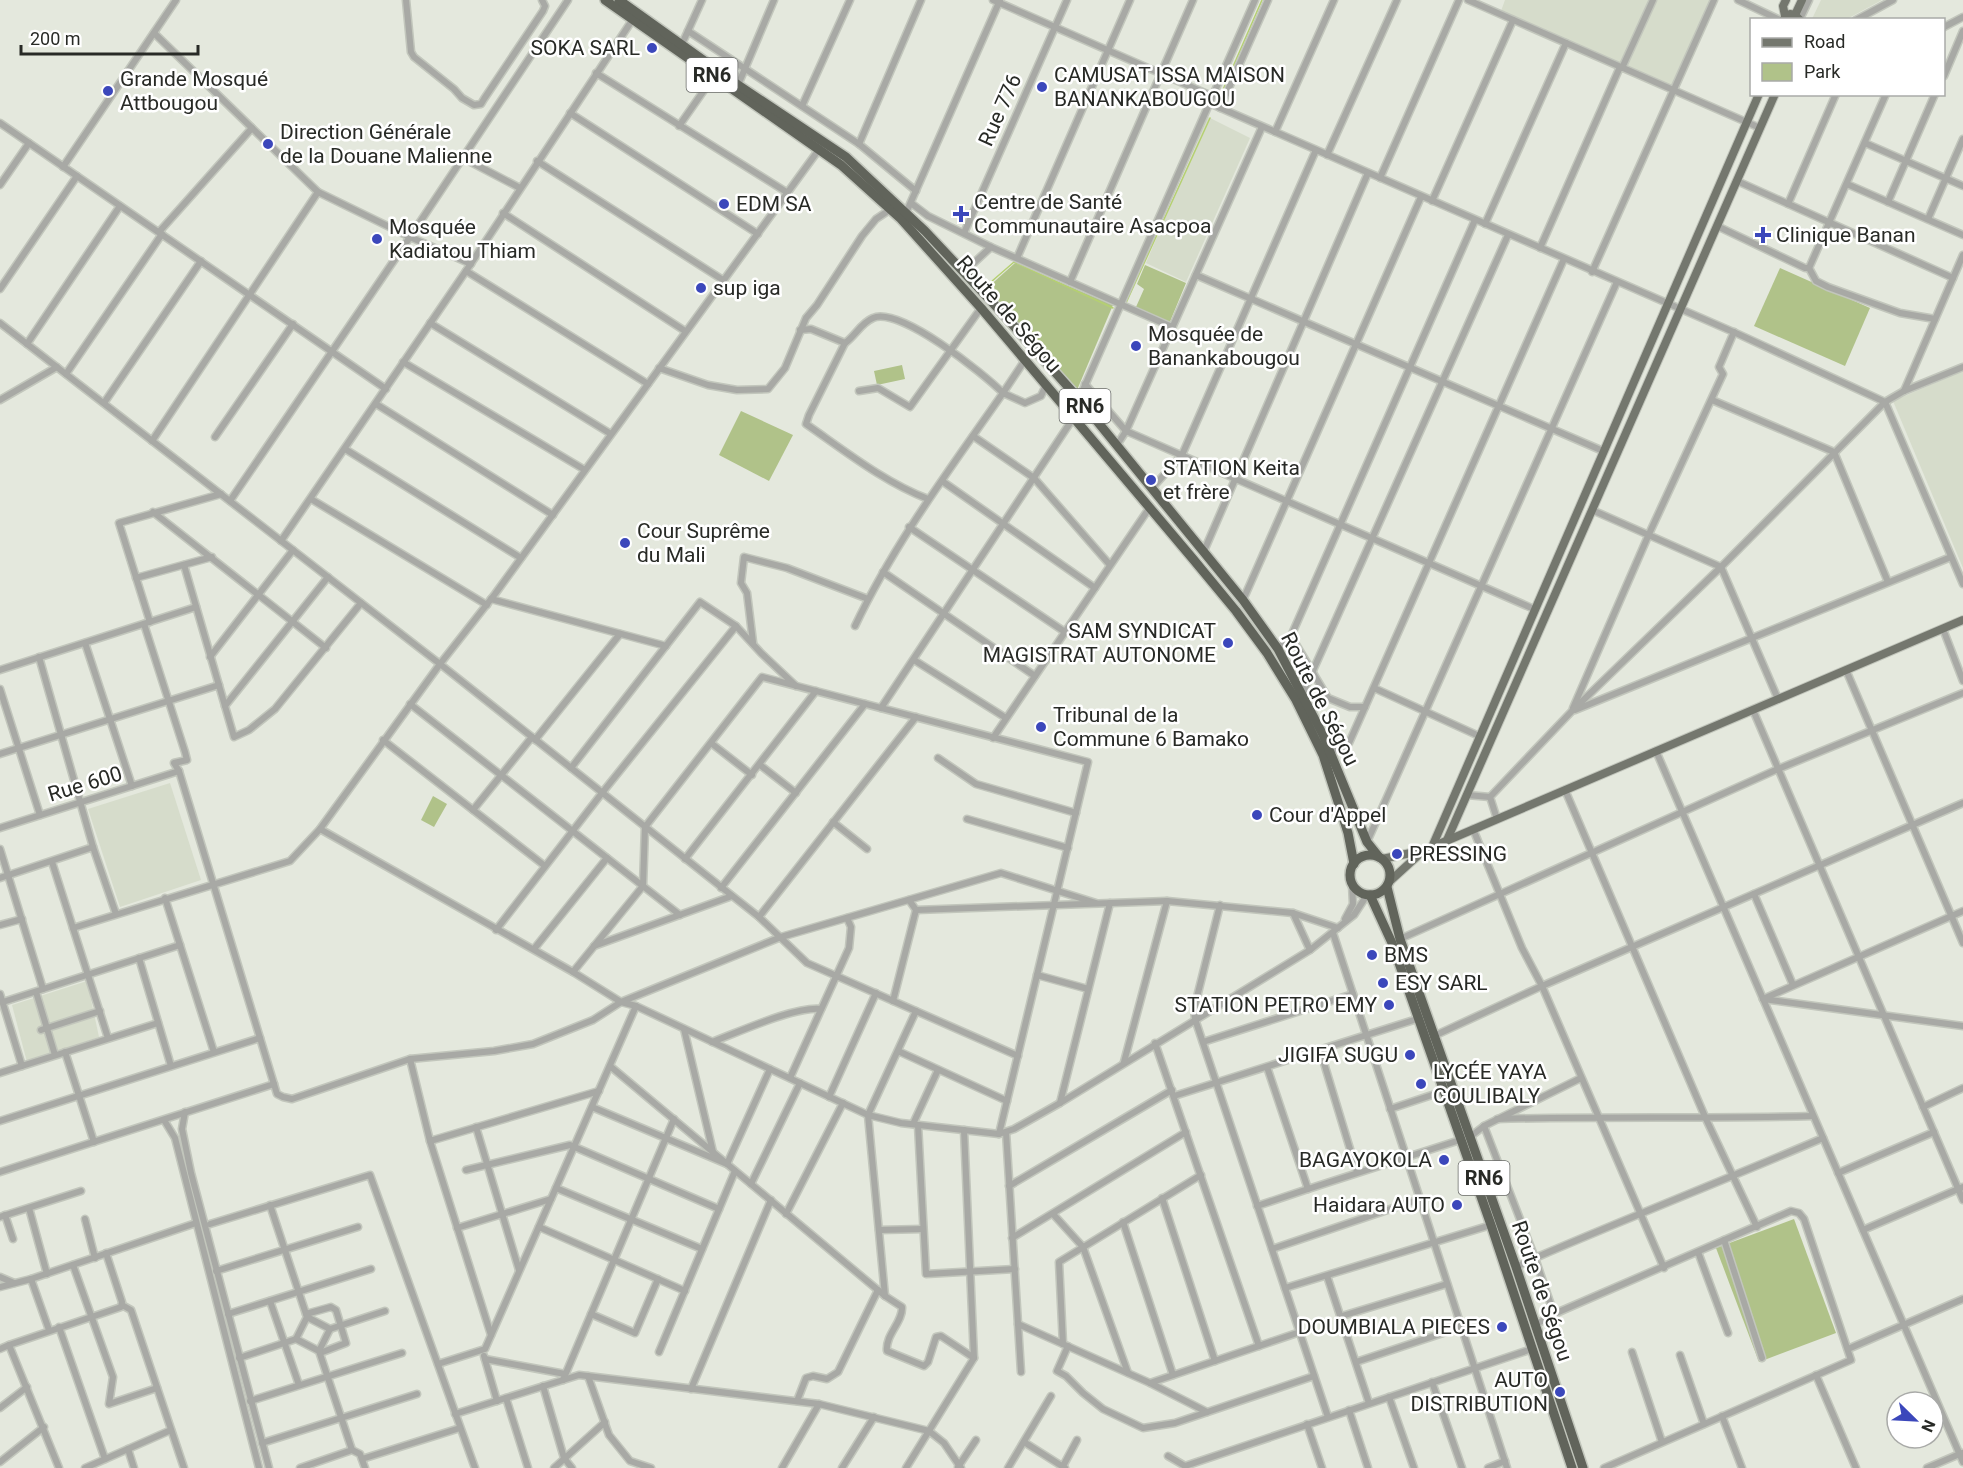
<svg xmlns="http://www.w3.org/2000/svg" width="1963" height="1468" viewBox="0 0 1963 1468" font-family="Roboto,sans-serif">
<rect width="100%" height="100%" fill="#e4e8dd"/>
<!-- built -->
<g fill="#d6dccb">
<polygon points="1505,0 1650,0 1620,65 1501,11"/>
<polygon points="1653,0 1710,0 1671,86 1624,64"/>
<polygon points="1821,0 1882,0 1847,19 1812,19"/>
<polygon points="1208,117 1250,138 1186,282 1146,263"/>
<polygon points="1963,371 1963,568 1893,401"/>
<polygon points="170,783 201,880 120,907 88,809"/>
<polygon points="87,981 99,1037 27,1062 12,1005"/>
</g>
<!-- green -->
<g fill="#b0c289">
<polygon points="1015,263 1113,305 1077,390 985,290"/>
<polygon points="1145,265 1186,283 1169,324 1136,307 1144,289 1137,284"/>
<polygon points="1780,268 1870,308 1845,366 1754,326"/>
<polygon points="902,365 905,379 877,385 874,371"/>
<polygon points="741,411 793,435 769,481 719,455"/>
<polygon points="433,796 447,804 434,827 421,820"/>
<polygon points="1794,1219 1836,1333 1759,1362 1716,1248"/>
</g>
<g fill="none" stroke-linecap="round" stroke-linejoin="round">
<!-- stream -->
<g stroke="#b5d071" stroke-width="1.5">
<polyline points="1219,99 1262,0"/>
<polyline points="984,288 1014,262 1113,308"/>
<polyline points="1126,303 1210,118"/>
</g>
<!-- minor casing -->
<g stroke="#c2c6bc" stroke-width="9">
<g id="minor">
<polyline points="406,0 411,52 414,57 454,89 462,98 474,105 481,104 484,99 543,11 545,6 542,0"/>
<polyline points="993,0 1212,96"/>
<polyline points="1468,0 1760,128"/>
<polyline points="1738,0 1780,20"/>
<polyline points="1800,19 1809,0"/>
<polyline points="1856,20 1893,0"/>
<polyline points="1944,27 1963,17"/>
<polyline points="688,31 859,144 916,191"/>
<polyline points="154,33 318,192 410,237 471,264"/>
<polyline points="682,44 702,0"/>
<polyline points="1622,68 1653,0"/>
<polyline points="596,73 788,193"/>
<polyline points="1944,76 1963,31"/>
<polyline points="738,85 774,0"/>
<polyline points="1209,103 1738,334 1885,402 1963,584"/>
<polyline points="802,106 850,0"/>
<polyline points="1220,108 1268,0"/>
<polyline points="570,113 758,234"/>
<polyline points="0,123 386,389"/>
<polyline points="679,126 714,76"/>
<polyline points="1275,132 1334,0"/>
<polyline points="1865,143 1963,186"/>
<polyline points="859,144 921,0"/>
<polyline points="1327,155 1397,0"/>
<polyline points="463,158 520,188"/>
<polyline points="537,161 723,280"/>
<polyline points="63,167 176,0"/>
<polyline points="1380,178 1459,0"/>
<polyline points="1737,181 1953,278"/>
<polyline points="1847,184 1963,235"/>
<polyline points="0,185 29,143"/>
<polyline points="1432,201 1513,20"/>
<polyline points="1888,202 1935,94"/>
<polyline points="911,203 928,216 991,247 1172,327"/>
<polyline points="1788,204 1836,94"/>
<polyline points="503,213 685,331"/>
<polyline points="906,213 1000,0"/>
<polyline points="1928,219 1963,139"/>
<polyline points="1485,224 1566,43"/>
<polyline points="1717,226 1805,268 1809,268 1886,94"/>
<polyline points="159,232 252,128"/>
<polyline points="964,233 1067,0"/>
<polyline points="1540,248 1620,67"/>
<polyline points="1017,258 1130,0"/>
<polyline points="1809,268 1816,281 1828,287 1900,313 1935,319"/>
<polyline points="466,271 648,384"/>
<polyline points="964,272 991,247"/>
<polyline points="1592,272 1714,0"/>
<polyline points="1196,275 1603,451"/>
<polyline points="1070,282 1193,0"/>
<polyline points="0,289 77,176"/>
<polyline points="0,323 440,664 759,917 807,963 1018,1056"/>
<polyline points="430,323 611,434"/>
<path d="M800,330L811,329L845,343C855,336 861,323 873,318C899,306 983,373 1003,393L1025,360"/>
<path d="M845,343L809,415L806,424C845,451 884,482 928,499"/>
<polyline points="27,344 120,206"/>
<polyline points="403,362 585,470"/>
<polyline points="659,368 708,385 737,390 768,389 785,368 806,318 817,305 862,236 876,219 891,209"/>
<polyline points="66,374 162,234"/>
<polyline points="1085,384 1126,431 1534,609"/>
<polyline points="859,391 878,388 910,407 981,308"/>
<polyline points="1904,391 1963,255"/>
<polyline points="1079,399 1255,0"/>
<polyline points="0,400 57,367"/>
<polyline points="1712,400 1834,452 1888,582"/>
<polyline points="104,403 201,261"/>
<polyline points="376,404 553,515"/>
<polyline points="973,436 1034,478 1110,565"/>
<polyline points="215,437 293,324"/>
<polyline points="152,441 318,192"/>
<polyline points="1117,445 1126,431 1262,127"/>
<polyline points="345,449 521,558"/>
<polyline points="942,481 1095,588"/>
<polyline points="1153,487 1182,455 1316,150"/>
<polyline points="311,499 487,605"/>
<polyline points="230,501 410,237 568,0"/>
<polyline points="1592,510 1721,567 1778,699"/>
<polyline points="153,512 326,648"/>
<polyline points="909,527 1065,632"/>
<polyline points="281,541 466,271 633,19"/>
<polyline points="1204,551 1368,173"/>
<polyline points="184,565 234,737 249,730 275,709 361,603"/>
<polyline points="883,572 1035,676"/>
<polyline points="136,578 212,557"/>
<polyline points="491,599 666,646"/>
<polyline points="1243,600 1421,197"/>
<polyline points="150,622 119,523 221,494"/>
<polyline points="144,624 185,752 187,760 174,763 179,771 277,1094 283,1097 292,1099 410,1059 494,1051 533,1044 593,1020 621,1002 781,937 1001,873 1096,903"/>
<path d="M855,626C895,542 950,469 1003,393L1025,403L1041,396L1046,385"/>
<polyline points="1943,629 1963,681"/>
<polyline points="1291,636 1328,698 1350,707 1365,707"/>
<polyline points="753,642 747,593 741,583 744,557 787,568 868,599"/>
<polyline points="85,643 132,786"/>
<polyline points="1278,649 1291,636 1475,220"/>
<polyline points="39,657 93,847 116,914"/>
<polyline points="210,657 293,550"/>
<polyline points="914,660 1006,718"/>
<polyline points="0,670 196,607"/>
<polyline points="1846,670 1963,943"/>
<polyline points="1374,688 1479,736"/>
<polyline points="0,689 40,815"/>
<polyline points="1302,695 1508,235"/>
<polyline points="410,704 680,915"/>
<polyline points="225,706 328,577"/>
<polyline points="881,708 1074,417 1086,407"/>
<polyline points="1573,708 1649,534 1723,374 1719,367 1734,332"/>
<polyline points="1575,710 1951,557"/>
<polyline points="1753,710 1963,1200"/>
<polyline points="993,738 1150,507"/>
<polyline points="383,740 545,866"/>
<polyline points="535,740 620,634"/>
<polyline points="711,743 752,775"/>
<polyline points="1656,751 1963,1462"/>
<polyline points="1330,752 1349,743 1564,259"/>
<polyline points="0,754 219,685"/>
<polyline points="938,758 976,784 1076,813"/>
<polyline points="760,765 796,793"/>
<polyline points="571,768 700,602 736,626 761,653 796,686"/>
<polyline points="1565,790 1706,1119 1757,1227"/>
<polyline points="1467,795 1490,797"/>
<polyline points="473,810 532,737"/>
<polyline points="967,819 1068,848"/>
<polyline points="1497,819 1490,797 1572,711 1721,567 1885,402 1904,391 1963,367"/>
<polyline points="833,822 867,849"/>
<polyline points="0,828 179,771"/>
<polyline points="320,829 573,972 621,1002 636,1006 868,1115 901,1123 999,1134 1014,1129 1060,1103 1310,950 1354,915 1367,895"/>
<polyline points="1473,829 1522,948 1542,986 1664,1268"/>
<polyline points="1367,842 1617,282"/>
<polyline points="0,849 43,989"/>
<polyline points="685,859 816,691"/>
<polyline points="52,862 108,1038"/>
<polyline points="0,878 93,847"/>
<polyline points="721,888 865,704"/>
<polyline points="1754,894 1793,985"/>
<polyline points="165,898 214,1052"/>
<polyline points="1220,905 1194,1009 1195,1019 1328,1417"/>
<polyline points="916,910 1167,901 1293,913 1338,928"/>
<polyline points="1293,913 1310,950"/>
<polyline points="759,917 916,717"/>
<polyline points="1345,919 1353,904 1352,883"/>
<polyline points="0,925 22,919"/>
<polyline points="73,928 290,861 320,829 440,664 495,594 820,148"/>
<polyline points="496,930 602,793 736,626"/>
<polyline points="1333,933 1420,1199"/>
<polyline points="1400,939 1778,769 1963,693"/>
<polyline points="594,946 732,896"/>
<polyline points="534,949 607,858"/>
<polyline points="139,958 171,1066"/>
<polyline points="573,972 643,886 645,827 762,677 1088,762 999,1134"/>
<polyline points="1037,975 1088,989"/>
<polyline points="36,992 55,1055"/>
<polyline points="0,994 22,1066"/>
<polyline points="1763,999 1963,911"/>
<polyline points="1763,999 1963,1026"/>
<polyline points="893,1001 916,910 909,900"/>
<polyline points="3,1002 180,945"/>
<polyline points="684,1029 713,1152"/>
<polyline points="41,1030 100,1011"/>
<polyline points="1436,1035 1542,986 1963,803"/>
<path d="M712,1042C739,1032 795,1006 821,1009"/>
<polyline points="1203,1042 1353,994"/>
<polyline points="1155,1043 1259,1346"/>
<polyline points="1320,1050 1357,1172"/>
<polyline points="898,1051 1007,1101"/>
<polyline points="65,1052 94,1142"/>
<polyline points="410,1059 430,1141 491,1335"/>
<polyline points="1124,1062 1167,901"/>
<path d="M610,1066L885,1296L902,1307C903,1322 885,1335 887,1351L924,1366L928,1362L936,1337L941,1336L974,1358"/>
<polyline points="1267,1067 1308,1189 1460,1140"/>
<polyline points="0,1073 158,1023"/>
<polyline points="790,1078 849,948 851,927 847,918"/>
<polyline points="1174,1096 1417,1019"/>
<polyline points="829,1097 876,993"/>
<polyline points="1060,1103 1110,903"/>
<polyline points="592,1107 727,1164 770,1069"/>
<polyline points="1923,1107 1963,1088"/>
<polyline points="1390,1109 1444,1091"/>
<polyline points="185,1112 182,1129 191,1173 269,1468"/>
<path d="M1497,1119C1603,1116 1708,1119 1813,1116"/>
<polyline points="164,1120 175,1138 259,1468"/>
<polyline points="0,1121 260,1038"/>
<polyline points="913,1124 938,1070"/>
<polyline points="918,1125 926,1274 1015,1269"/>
<polyline points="1484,1126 1535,1258 1516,1267"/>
<polyline points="476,1127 519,1270"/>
<polyline points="1006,1132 1021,1372"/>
<polyline points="1470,1137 1484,1126 1581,1078"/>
<polyline points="430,1141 599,1091"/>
<polyline points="466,1170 570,1145 719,1209"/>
<polyline points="0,1172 274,1084"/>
<polyline points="1838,1173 1934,1132"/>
<polyline points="751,1184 800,1083"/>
<polyline points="1009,1186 1172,1090"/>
<polyline points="556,1188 702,1249"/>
<polyline points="1162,1198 1215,1361"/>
<polyline points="270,1205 307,1317"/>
<polyline points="1257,1206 1308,1189"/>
<polyline points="29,1208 47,1274"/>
<polyline points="786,1214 843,1103"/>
<polyline points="1053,1214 1083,1247 1128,1373"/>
<polyline points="5,1215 13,1239"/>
<polyline points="0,1217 81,1191"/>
<polyline points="85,1219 95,1258"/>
<polyline points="1123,1222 1173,1375"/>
<polyline points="210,1224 370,1175 475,1468"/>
<polyline points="539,1227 685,1291"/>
<polyline points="457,1228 551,1199"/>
<polyline points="879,1230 923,1229"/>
<polyline points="1863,1230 1963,1187"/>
<polyline points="1012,1238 1186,1132"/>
<polyline points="1724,1240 1762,1358"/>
<polyline points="1272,1249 1420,1199 1507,1468"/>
<polyline points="1698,1252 1728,1333"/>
<polyline points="73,1265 113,1377 109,1404 157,1388"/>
<polyline points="216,1271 358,1227"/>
<polyline points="1327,1276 1369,1403"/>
<polyline points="0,1277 14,1283"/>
<polyline points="31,1279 49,1330"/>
<polyline points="0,1287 31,1279 196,1223"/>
<polyline points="1285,1288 1491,1225"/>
<polyline points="885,1296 868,1115 916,1011"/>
<polyline points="270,1301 299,1385"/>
<polyline points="122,1305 131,1310 184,1468"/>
<polyline points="228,1314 371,1269"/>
<polyline points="306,1314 331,1307 336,1310 346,1343 320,1353"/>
<polyline points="591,1314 635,1333 658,1279"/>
<path d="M1554,1314L1535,1258C1630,1217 1727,1179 1823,1138"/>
<polyline points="1342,1316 1447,1284"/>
<polyline points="1018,1324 1150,1383 1207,1412"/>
<polyline points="1535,1325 1554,1314 1791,1211 1799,1213 1804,1219 1851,1360 1604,1468"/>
<polyline points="59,1327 105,1459"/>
<polyline points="330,1329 385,1311"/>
<polyline points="1063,1344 1059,1262 1201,1175"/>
<polyline points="9,1345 121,1307 122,1302 106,1253"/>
<polyline points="1068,1346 1057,1371 1066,1376 1083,1393 1103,1409 1143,1428 1175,1423 1314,1376"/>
<polyline points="0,1349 9,1345 59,1468"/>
<polyline points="1848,1349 1963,1299"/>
<polyline points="319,1351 330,1329 307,1317 296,1339 319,1351 352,1450"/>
<polyline points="659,1352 735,1171"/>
<polyline points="1632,1352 1662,1442"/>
<polyline points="1680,1355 1704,1424"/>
<polyline points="484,1356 497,1401"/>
<polyline points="239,1358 296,1339"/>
<polyline points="485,1359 565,1374"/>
<polyline points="1356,1362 1461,1327"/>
<polyline points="438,1364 485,1349 636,1006"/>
<polyline points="1816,1375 1856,1468"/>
<polyline points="588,1376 609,1435 630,1461 651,1468"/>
<polyline points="563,1380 674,1119"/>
<polyline points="1432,1382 1462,1468"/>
<polyline points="1150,1383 1300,1332"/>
<polyline points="543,1386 564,1458 572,1468"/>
<polyline points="691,1389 771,1200"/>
<polyline points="1389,1397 1414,1468"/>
<polyline points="506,1398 528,1468"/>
<polyline points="250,1401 402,1353"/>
<polyline points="797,1401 806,1378 813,1376 827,1379 838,1372 878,1290"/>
<polyline points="0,1408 27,1387"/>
<polyline points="1349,1410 1368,1468"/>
<polyline points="455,1414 579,1375 819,1404 929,1431 944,1443 961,1468"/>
<polyline points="1722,1416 1742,1468"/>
<polyline points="1307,1424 1322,1468"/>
<polyline points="1024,1442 1065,1468"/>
<polyline points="262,1443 417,1394"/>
<polyline points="128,1449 134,1468"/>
<polyline points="1168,1456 1185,1466 1532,1349"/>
<polyline points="362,1459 460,1428"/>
<polyline points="0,1462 44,1427"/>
<polyline points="958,1467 976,1440"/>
<polyline points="85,1468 171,1430"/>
<polyline points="300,1468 352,1450 360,1454 365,1468"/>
<polyline points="554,1468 605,1422"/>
<polyline points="782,1468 819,1404"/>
<polyline points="842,1468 874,1417"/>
<polyline points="906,1468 974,1358 964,1130"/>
<polyline points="1008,1468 1051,1396"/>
<polyline points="1062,1468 1077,1440"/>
<polyline points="1488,1468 1505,1461"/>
<polyline points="1927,1468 1962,1453"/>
</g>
</g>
<!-- major casing -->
<g stroke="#c2c6bc" stroke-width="10">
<g id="major">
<polyline points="1795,15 1802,0"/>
<polyline points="1785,16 1783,6 1786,0"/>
<polyline points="1783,20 1790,14 1795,15 1800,20"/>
<polyline points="1447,840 1775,94"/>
<polyline points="1432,847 1759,94"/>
<polyline points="1382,859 1425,850 1963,620"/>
<polyline points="1390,881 1423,851"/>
</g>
</g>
<!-- highway casing -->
<g stroke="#c2c6bc" stroke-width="12">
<g id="highway">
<polyline points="605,0 841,165 901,219 981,308 1193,559 1236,611 1267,653 1296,700 1323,755 1348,833 1354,864"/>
<polyline points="619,0 738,85 846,157 925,231 1004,315 1079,399 1243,600 1278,649 1323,735 1367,842 1379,857"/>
<circle cx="1370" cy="875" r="20"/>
<polyline points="1387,887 1400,939 1516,1267 1583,1468"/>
<polyline points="1370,895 1392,943 1491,1225 1572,1468"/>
</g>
</g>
<!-- minor -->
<use href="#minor" stroke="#a8a9a5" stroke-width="6"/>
<!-- major -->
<use href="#major" stroke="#74776e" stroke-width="8"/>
<!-- highway -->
<use href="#highway" stroke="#61645b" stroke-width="9"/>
</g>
<!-- markers -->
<g fill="#3b47bb" stroke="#fff" stroke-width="2">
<circle cx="652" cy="48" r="6"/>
<circle cx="1042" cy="87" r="6"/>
<circle cx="108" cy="91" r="6"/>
<circle cx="268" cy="144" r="6"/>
<circle cx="724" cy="204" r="6"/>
<path d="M958 205h6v6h6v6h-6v6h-6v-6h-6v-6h6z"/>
<path d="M1760 226h6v6h6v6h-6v6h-6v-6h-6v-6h6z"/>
<circle cx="377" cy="239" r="6"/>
<circle cx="701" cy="288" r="6"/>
<circle cx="1136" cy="346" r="6"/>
<circle cx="1151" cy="480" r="6"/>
<circle cx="625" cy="543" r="6"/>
<circle cx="1228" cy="643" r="6"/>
<circle cx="1041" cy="727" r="6"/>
<circle cx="1257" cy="815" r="6"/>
<circle cx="1397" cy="854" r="6"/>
<circle cx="1372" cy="955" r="6"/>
<circle cx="1383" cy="983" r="6"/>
<circle cx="1389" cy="1005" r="6"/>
<circle cx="1410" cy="1055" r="6"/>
<circle cx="1421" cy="1084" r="6"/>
<circle cx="1444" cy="1160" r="6"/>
<circle cx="1457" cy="1205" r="6"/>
<circle cx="1502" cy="1327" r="6"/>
<circle cx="1560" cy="1392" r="6"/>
</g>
<g text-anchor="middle" stroke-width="5" stroke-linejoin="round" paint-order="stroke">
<!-- shield labels -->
<g fill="#fff" stroke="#686a67" stroke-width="1.5">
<rect x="686.5" y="58" width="51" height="34" rx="4.5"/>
<rect x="1059.5" y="389" width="51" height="34" rx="4.5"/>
<rect x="1458.5" y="1161" width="51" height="34" rx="4.5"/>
</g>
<g font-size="20" font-weight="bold" fill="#282a26">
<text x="712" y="82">RN6</text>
<text x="1085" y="413">RN6</text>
<text x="1484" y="1185">RN6</text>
</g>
<!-- poi labels -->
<g font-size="21" fill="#282a26" stroke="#fff" text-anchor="start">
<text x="640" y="55" text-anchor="end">SOKA SARL</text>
<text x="1054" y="82">CAMUSAT ISSA MAISON<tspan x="1054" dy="24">BANANKABOUGOU</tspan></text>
<text x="120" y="86">Grande Mosqué<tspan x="120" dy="24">Attbougou</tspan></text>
<text x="280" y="139">Direction Générale<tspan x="280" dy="24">de la Douane Malienne</tspan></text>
<text x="974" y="209">Centre de Santé<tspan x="974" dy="24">Communautaire Asacpoa</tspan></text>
<text x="736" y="211">EDM SA</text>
<text x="389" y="234">Mosquée<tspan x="389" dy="24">Kadiatou Thiam</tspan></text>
<text x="1776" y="242">Clinique Banan</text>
<text x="713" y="295">sup iga</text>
<text x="1148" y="341">Mosquée de<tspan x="1148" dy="24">Banankabougou</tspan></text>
<text x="1163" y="475">STATION Keita<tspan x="1163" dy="24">et frère</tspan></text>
<text x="637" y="538">Cour Suprême<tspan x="637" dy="24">du Mali</tspan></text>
<text x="1216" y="638" text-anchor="end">SAM SYNDICAT<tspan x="1216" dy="24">MAGISTRAT AUTONOME</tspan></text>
<text x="1053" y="722">Tribunal de la<tspan x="1053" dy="24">Commune 6 Bamako</tspan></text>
<text x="1269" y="822">Cour d'Appel</text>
<text x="1409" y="861">PRESSING</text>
<text x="1384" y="962">BMS</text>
<text x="1395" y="990">ESY SARL</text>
<text x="1377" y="1012" text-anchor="end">STATION PETRO EMY</text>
<text x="1398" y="1062" text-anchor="end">JIGIFA SUGU</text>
<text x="1433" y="1079">LYCÉE YAYA<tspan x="1433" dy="24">COULIBALY</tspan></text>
<text x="1432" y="1167" text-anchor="end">BAGAYOKOLA</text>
<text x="1445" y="1212" text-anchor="end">Haidara AUTO</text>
<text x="1490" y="1334" text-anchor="end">DOUMBIALA PIECES</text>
<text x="1548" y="1387" text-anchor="end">AUTO<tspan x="1548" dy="24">DISTRIBUTION</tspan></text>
</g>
<!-- street labels -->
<g font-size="21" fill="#282a26" stroke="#fff">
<text transform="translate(1000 110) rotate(-66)" y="7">Rue 776</text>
<text transform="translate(1009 314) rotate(49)" y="7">Route de Ségou</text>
<text transform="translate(1320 699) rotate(63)" y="7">Route de Ségou</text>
<text transform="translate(85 784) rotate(-17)" y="7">Rue 600</text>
<text transform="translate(1542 1291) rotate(71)" y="7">Route de Ségou</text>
</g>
</g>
<!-- legend -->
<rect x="1750" y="18" width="195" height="78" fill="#ffffff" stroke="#a9aaa8" stroke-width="1.5"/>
<rect x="1762" y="38" width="30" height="9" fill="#74776e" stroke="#a9aaa8" stroke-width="1.5"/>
<text x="1804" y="48" font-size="18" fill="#282a26">Road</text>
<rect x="1762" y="63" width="30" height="18" fill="#b0c289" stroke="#a9aaa8" stroke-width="1.5"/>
<text x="1804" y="78" font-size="18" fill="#282a26">Park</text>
<!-- north arrow -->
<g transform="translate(1915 1420) rotate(114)"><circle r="28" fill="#ffffff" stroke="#a9aaa8" stroke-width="1.5"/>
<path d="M0-4.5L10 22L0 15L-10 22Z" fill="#3b47bb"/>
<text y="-9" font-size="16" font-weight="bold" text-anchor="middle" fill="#282a26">N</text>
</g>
<!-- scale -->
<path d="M21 45v9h177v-9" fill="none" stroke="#282a26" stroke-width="3"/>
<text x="30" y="45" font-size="18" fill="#282a26" stroke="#ffffff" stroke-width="4.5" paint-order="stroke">200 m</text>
</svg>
